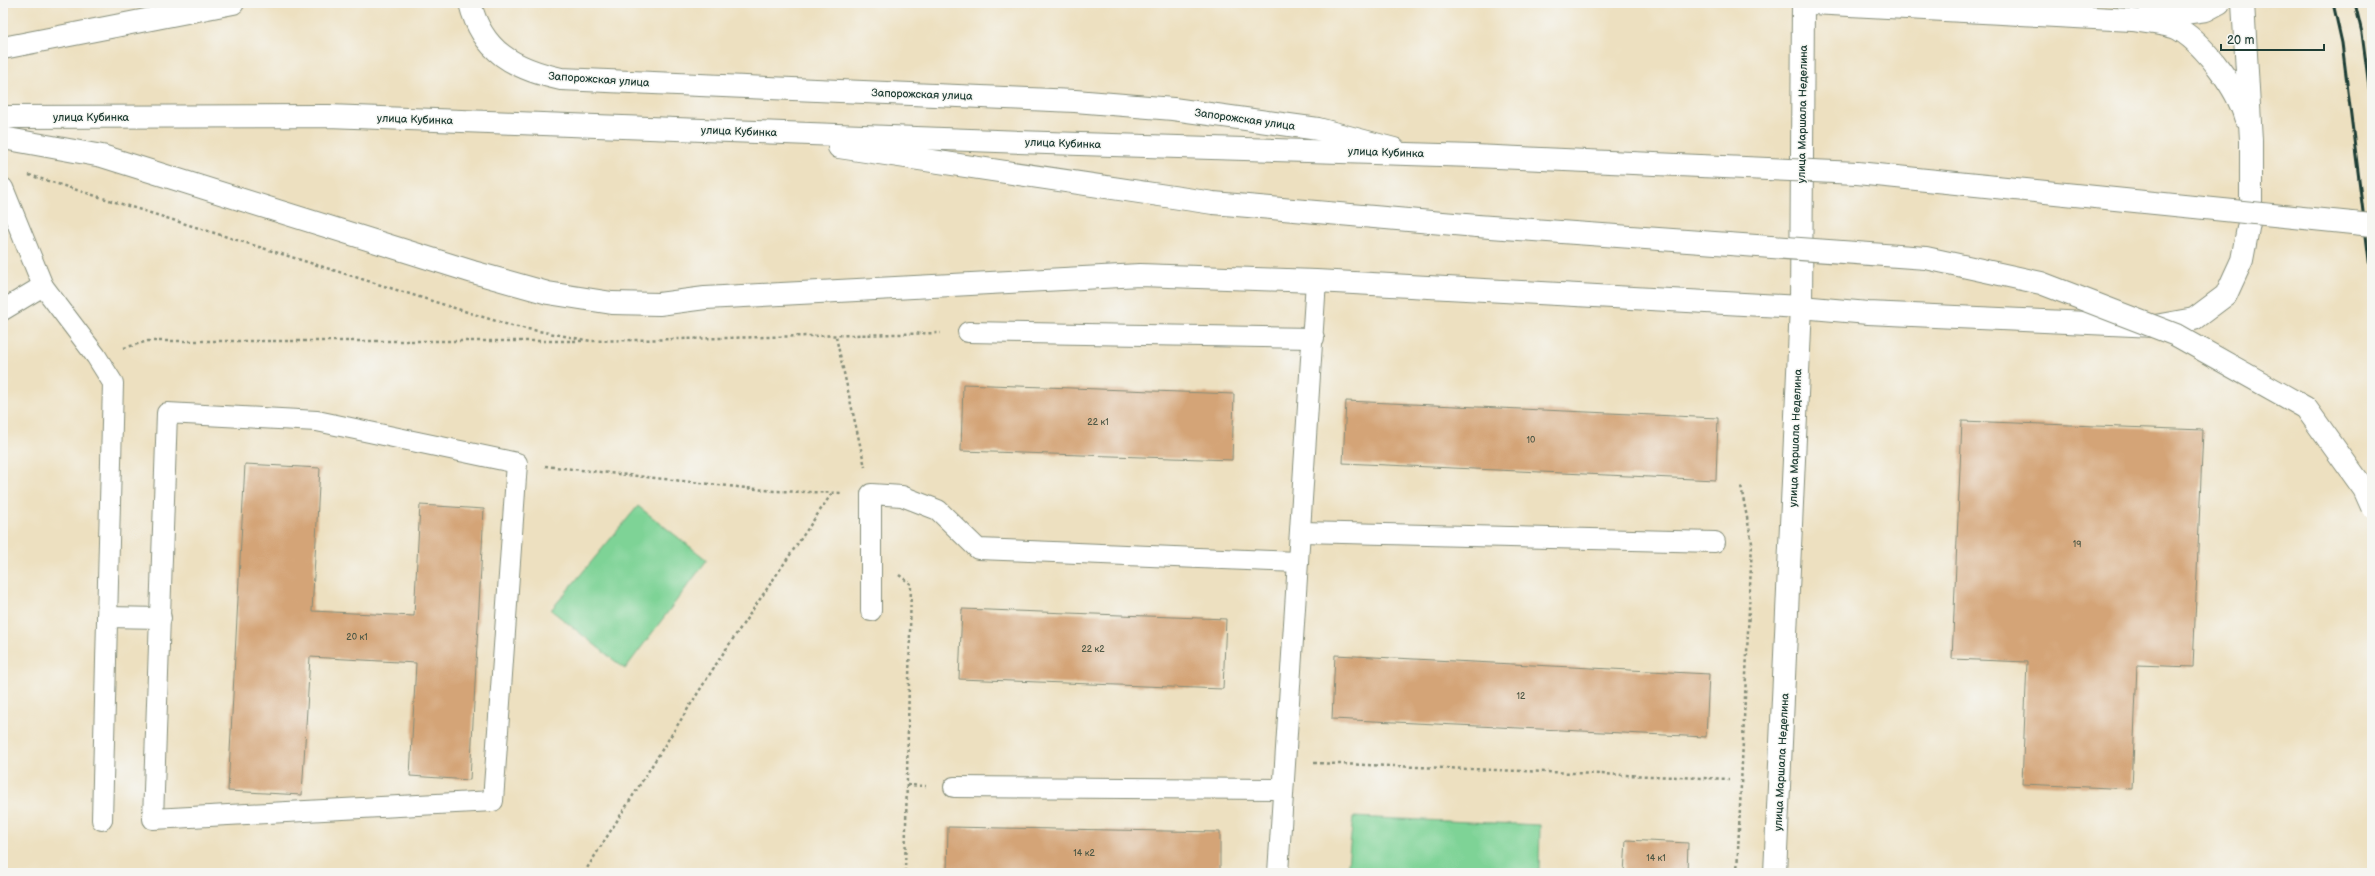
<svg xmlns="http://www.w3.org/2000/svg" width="2375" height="876" viewBox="0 0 2375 876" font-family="'Balsamiq Sans',sans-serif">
<rect width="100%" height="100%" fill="#f6f6f2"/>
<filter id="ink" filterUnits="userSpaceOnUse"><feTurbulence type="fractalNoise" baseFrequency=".025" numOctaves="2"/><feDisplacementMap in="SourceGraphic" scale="8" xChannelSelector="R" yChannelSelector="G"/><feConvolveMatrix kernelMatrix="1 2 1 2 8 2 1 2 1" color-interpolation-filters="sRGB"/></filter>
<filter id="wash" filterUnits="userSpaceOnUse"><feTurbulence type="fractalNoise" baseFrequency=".012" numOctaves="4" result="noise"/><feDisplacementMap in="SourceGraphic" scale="16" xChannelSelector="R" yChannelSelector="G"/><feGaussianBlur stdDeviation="0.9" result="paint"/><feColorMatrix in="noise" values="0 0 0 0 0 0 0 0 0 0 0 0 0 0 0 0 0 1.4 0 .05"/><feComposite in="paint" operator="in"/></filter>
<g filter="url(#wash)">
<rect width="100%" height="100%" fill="#ede0c0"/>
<!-- green -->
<g fill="#7ed396" stroke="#4e8865">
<polygon points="638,506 707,560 625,669 551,610"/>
<polygon points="1353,817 1540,825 1539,873 1347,873"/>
</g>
<g id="blocks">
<!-- building -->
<g fill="#d4a477">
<polygon points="963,384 1234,394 1232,460 961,451"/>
<polygon points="1346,401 1718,418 1716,480 1343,463"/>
<polygon points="1962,421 2203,430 2193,667 2137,665 2132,789 2022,784 2027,662 1952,659"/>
<polygon points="245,464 320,468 312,611 414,616 420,505 484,509 470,780 410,776 416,663 310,657 302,795 228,791"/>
<polygon points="962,609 1226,619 1223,689 959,679"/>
<polygon points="1335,655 1709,674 1706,737 1332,719"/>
<polygon points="948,827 1220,832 1220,873 947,873"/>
<polygon points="1626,840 1688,843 1687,873 1624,873"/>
</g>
</g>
</g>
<g filter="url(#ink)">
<use href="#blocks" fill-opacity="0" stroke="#868e7a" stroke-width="1"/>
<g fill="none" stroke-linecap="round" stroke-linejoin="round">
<!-- service casing -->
<g stroke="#868e7a" stroke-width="22">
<g id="service">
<polyline points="3,188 43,286 96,356 113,383 102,820"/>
<polyline points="3,310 43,286"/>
<polyline points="968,332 1314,338"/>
<polygon points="167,413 317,421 517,463 493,801 153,819"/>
<polyline points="1301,532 1715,542"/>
<polyline points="871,611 871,494 902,496 938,510 978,549 1298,562"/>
<polyline points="107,617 161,618"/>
<polyline points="954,787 1283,789"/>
<polyline points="1278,873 1316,281"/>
</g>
</g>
<!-- tertiary casing -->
<g stroke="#868e7a" stroke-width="24">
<g id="tertiary">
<path d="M470,3C482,52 515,69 561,79L1075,101L1173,109L1318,129L1394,149"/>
<path d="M1812,3L2132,20C2144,22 2170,24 2180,30C2205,45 2238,90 2245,117"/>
<polyline points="2147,18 2206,10 2219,3"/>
<polyline points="3,48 233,3"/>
<polyline points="3,138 102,156 473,272 548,293 612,303 659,304 705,298 1140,275 1316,281 1801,307 1868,313 2155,326 2194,319 2226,295 2242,260 2251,212 2251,140 2243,3"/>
<polyline points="1775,873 1801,307 1803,3"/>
</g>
</g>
<!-- secondary casing -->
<g stroke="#868e7a" stroke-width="24">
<g id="secondary">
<polyline points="3,117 328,116 1047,143 1474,156"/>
<polyline points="839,147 1213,203 1477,226"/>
</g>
</g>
<!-- path -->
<g stroke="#868e7a" stroke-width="2.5" stroke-dasharray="3 3" stroke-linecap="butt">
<polyline points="29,175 512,326 591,341 941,333"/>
<polyline points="836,337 865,467"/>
<polyline points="124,348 148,341 584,341"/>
<polyline points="545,466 774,491 842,493"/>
<polyline points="899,575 911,584 905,873"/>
<polyline points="1314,763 1729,779"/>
<polyline points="907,785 926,786"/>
<polyline points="584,873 720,658 832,493"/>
<polyline points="1737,873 1752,543 1741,487"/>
</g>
<!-- service -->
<use href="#service" stroke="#fff" stroke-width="20"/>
<!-- tertiary -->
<use href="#tertiary" stroke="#fff" stroke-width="22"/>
<!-- secondary -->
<use href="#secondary" stroke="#fff" stroke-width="22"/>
<!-- rail -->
<g stroke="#1f3d34" stroke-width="3">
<polyline points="2333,3 2342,43 2372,284"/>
<polyline points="2355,3 2362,33 2372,109"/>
</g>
<!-- secondary-bridge casing -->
<g stroke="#868e7a" stroke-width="24" stroke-linecap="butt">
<g id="secondary-bridge">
<polyline points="1474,156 1857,173 2372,225"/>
<polyline points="1477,226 1926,258 2041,283 2176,335 2306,408 2364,489 2372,507"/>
</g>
</g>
<!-- secondary-bridge -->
<use href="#secondary-bridge" stroke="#fff" stroke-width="22"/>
</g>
</g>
<g text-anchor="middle" stroke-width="3" stroke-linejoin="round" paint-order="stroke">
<!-- number labels -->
<g font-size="9" fill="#4c5745">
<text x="1098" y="425">22 к1</text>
<text x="1531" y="443">10</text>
<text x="2077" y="547">19</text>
<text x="357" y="640">20 к1</text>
<text x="1093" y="652">22 к2</text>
<text x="1521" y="699">12</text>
<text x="1084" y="856">14 к2</text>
<text x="1656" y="861">14 к1</text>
</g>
<!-- street labels -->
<g font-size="11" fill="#1f3d34" stroke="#f6f6f2">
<text transform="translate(599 79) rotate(4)" y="4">Запорожская улица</text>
<text transform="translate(922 94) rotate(2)" y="4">Запорожская улица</text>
<text transform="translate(1802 114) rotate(-89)" y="4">улица Маршала Неделина</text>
<text x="91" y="121">улица Кубинка</text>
<text transform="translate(415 119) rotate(2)" y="4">улица Кубинка</text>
<text transform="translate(1245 119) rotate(8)" y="4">Запорожская улица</text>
<text transform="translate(739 131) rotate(2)" y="4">улица Кубинка</text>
<text transform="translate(1063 143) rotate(2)" y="4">улица Кубинка</text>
<text transform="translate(1386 152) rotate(2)" y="4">улица Кубинка</text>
<text transform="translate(1795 438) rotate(-88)" y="4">улица Маршала Неделина</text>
<text transform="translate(1781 762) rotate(-87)" y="4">улица Маршала Неделина</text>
</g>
</g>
<!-- margin -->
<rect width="2375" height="876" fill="none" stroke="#f6f6f2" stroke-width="16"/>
<!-- scale -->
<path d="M2221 44v6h103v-6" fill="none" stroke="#1f3d34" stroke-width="2"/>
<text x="2227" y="44" font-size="12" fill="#1f3d34" stroke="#f6f6f2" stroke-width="3" paint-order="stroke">20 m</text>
</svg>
